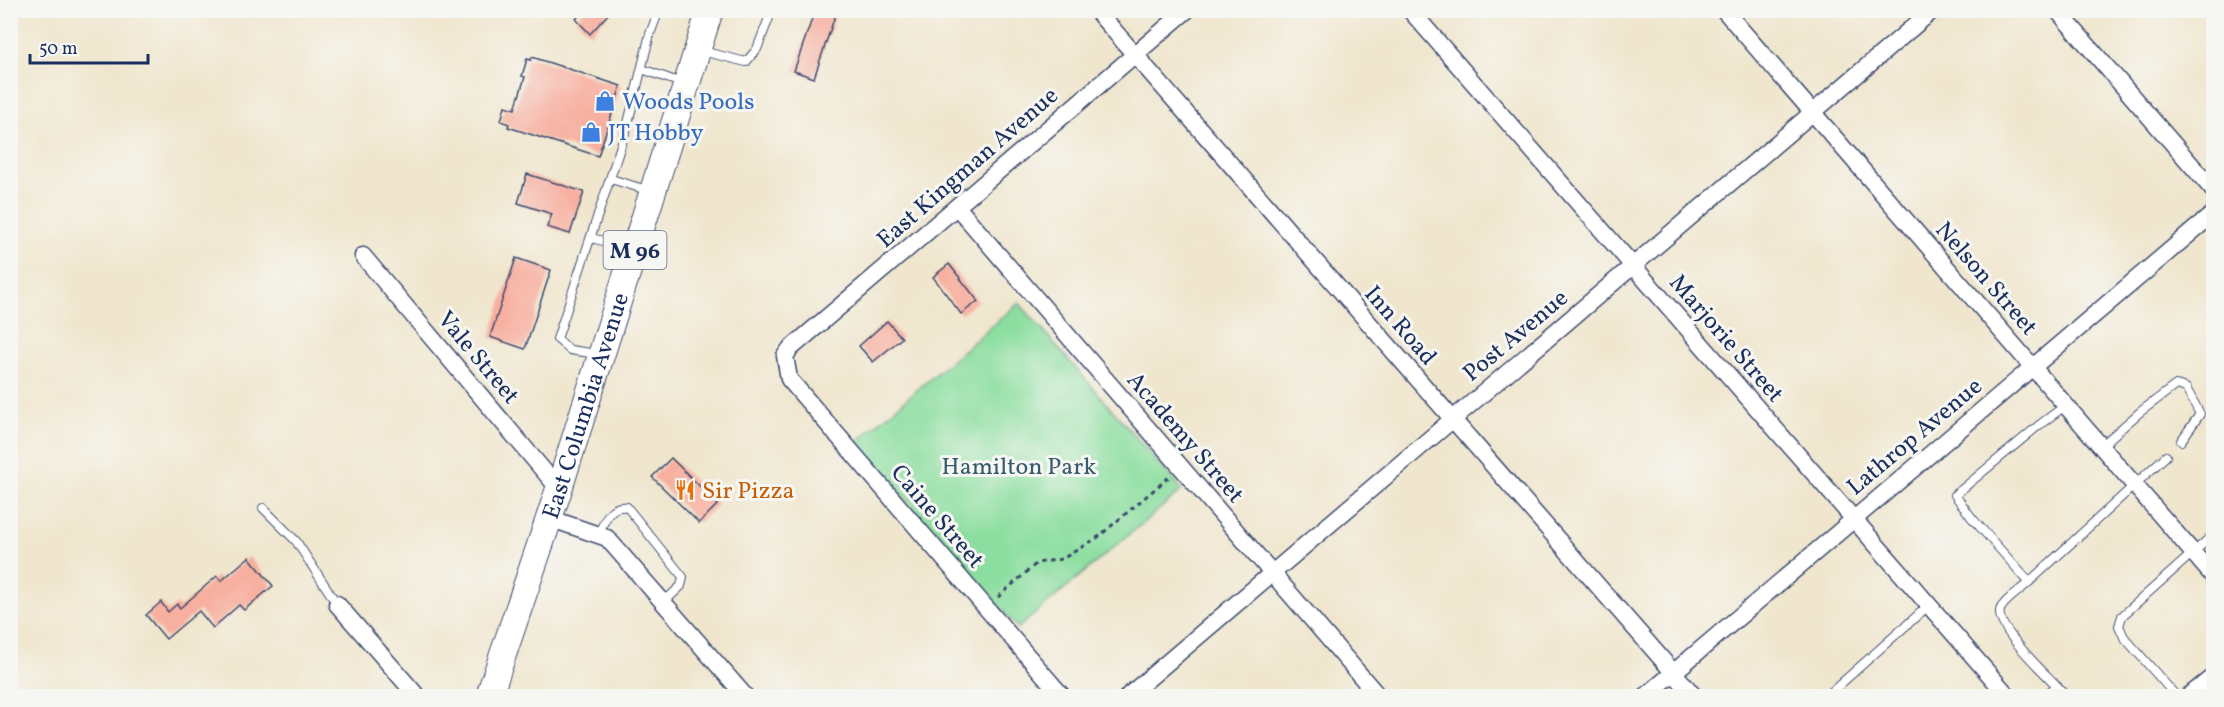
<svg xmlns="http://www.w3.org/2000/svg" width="2224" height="707" viewBox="0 0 2224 707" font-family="Vollkorn,serif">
<rect width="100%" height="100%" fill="#f6f6f2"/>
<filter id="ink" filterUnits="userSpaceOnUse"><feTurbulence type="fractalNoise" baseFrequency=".0167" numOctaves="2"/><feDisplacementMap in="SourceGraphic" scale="12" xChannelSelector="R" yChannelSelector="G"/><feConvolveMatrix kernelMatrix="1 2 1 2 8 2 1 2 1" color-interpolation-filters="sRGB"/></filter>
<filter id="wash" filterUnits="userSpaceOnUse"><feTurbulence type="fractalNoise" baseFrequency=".008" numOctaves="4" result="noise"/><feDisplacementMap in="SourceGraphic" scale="24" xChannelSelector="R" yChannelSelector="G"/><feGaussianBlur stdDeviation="1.35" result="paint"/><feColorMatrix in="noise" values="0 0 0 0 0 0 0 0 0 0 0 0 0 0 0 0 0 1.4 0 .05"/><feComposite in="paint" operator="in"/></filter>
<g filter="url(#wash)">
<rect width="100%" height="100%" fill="#f0e6ce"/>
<!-- green -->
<polygon fill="#8bde9f" stroke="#53867e" stroke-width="1.5" points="1019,303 1182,490 1018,628 856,442"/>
<g id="blocks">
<!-- building -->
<g fill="#f7af9f">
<polygon points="584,10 612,10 590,34 576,19"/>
<polygon points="815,10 837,10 814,78 794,71"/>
<polygon points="532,57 621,86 598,156 508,127 509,124 501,121 505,106 515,109 525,77 522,76 527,59 531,60"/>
<polygon points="527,174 584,192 570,234 547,227 552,214 518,203"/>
<polygon points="516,258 551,270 525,349 490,337"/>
<polygon points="949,264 978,301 961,314 933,277"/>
<polygon points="887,321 902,338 873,362 859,346"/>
<polygon points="671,458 718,504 699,523 652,477"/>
<polygon points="249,557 273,586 244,610 239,605 213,628 199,611 166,639 146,615 161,602 168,612 177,604 180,608 217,576 221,581"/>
</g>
</g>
</g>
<g filter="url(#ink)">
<use href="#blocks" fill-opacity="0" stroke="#3b4a6f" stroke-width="1.5"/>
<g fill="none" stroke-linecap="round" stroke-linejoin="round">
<!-- lane casing -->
<g stroke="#3b4a6f" stroke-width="10">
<g id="lane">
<polyline points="702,51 746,62 757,49 772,10"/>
<polyline points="642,69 684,84"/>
<polyline points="611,179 650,191"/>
<polyline points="591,238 632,248"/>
<polyline points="597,354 570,350 557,339 627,127 650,34 659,10"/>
<polyline points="2066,405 2038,426 1955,495 1972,518 2029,582 2166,456"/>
<polyline points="2100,447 2140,412 2176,385 2186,388 2200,414 2181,441"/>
<polyline points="263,508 296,541 337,604"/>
<path d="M598,535C605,521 609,504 627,507L683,577L681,586L663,603"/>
<path d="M2029,582C2021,590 2006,599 2001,608C1991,624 2046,674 2057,686"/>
<polyline points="1827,696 1928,606"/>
<polyline points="2044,696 2057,686 2066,696"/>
<polyline points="2176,696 2124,637 2119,626 2122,616 2214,534"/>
</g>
</g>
<!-- street casing -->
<g stroke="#3b4a6f" stroke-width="19">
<g id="street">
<polyline points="1096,10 1694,696"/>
<polyline points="1410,10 2008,696"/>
<polyline points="1724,10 2214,577"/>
<polyline points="2057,10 2214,191"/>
<polyline points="958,208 1378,696"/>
<polyline points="363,256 559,489"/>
<polyline points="549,518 607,538 745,696"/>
<polyline points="337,604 417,696"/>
<polyline points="1062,696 789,379 785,356 790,349 1187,10"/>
<polyline points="1128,696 1933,10"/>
<polyline points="1646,696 2214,213"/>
<polyline points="2189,696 2214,676"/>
</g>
</g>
<!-- primary casing -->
<g stroke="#3b4a6f" stroke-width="28">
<g id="primary">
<path id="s1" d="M489,696L559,489L710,10"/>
</g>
</g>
<!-- path -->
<polyline stroke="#3b4a6f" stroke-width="3" stroke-dasharray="4.5 4.5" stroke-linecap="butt" points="998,597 1037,563 1062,559 1097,538 1169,477"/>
<!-- lane -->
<use href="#lane" stroke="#fff" stroke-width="8"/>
<!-- street -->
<use href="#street" stroke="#fff" stroke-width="16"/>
<!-- primary -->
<use href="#primary" stroke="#fff" stroke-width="26"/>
</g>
</g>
<!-- icons -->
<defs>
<g id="shop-bare" transform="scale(1.62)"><path d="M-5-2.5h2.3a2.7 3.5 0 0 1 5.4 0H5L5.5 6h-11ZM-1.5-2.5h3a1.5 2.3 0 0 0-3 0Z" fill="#3f7fe0" stroke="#f6f6f2" stroke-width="2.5" paint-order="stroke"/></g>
<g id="restaurant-bare" transform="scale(1.62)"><path d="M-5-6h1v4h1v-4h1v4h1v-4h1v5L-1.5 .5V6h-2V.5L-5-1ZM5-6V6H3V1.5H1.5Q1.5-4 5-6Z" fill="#e8710a" stroke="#f6f6f2" stroke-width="2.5" paint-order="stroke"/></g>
</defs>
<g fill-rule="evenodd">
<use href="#shop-bare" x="605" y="101"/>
<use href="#shop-bare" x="591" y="132"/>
<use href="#restaurant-bare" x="685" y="490"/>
</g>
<g text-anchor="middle" stroke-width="6" stroke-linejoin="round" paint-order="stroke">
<!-- shield labels -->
<rect fill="#f6f6f2" stroke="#5d6b8a" stroke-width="1.5" x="603.5" y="231" width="63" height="38" rx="4.5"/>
<g font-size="22" font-weight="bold" fill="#1b2f5e">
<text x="635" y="258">M 96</text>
</g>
<!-- shop labels -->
<g font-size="24" fill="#366cbe" stroke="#f6f6f2" text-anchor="start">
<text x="622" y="109">Woods Pools</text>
<text x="608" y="140">JT Hobby</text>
</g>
<!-- street labels -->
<g font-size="24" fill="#1b2f5e" stroke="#f6f6f2">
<text transform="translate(967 167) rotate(-41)" y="8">East Kingman Avenue</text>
<text transform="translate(1987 278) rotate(49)" y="8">Nelson Street</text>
<text transform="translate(1401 325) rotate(49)" y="8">Inn Road</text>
<text transform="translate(1515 335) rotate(-40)" y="8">Post Avenue</text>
<text transform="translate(1727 338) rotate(49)" y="8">Marjorie Street</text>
<text transform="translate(479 357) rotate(50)" y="8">Vale Street</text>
<text dy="8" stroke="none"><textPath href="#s1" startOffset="306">East Columbia Avenue</textPath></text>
<text transform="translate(1914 436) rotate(-40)" y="8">Lathrop Avenue</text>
<text transform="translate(1186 437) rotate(49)" y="8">Academy Street</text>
<text transform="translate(938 516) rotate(49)" y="8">Caine Street</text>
</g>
<!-- park labels -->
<g font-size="24" fill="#375b6e" stroke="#f6f6f2">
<text x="1019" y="474">Hamilton Park</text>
</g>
<!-- food labels -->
<g font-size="24" fill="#c56008" stroke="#f6f6f2" text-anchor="start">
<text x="702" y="498">Sir Pizza</text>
</g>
</g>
<!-- margin -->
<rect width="2224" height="707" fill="none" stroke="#f6f6f2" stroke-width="36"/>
<!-- scale -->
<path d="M30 54v9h118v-9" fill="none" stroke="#1b2f5e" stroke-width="3"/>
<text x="39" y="54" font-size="18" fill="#1b2f5e" stroke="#f6f6f2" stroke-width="4.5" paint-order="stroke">50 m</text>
</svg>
